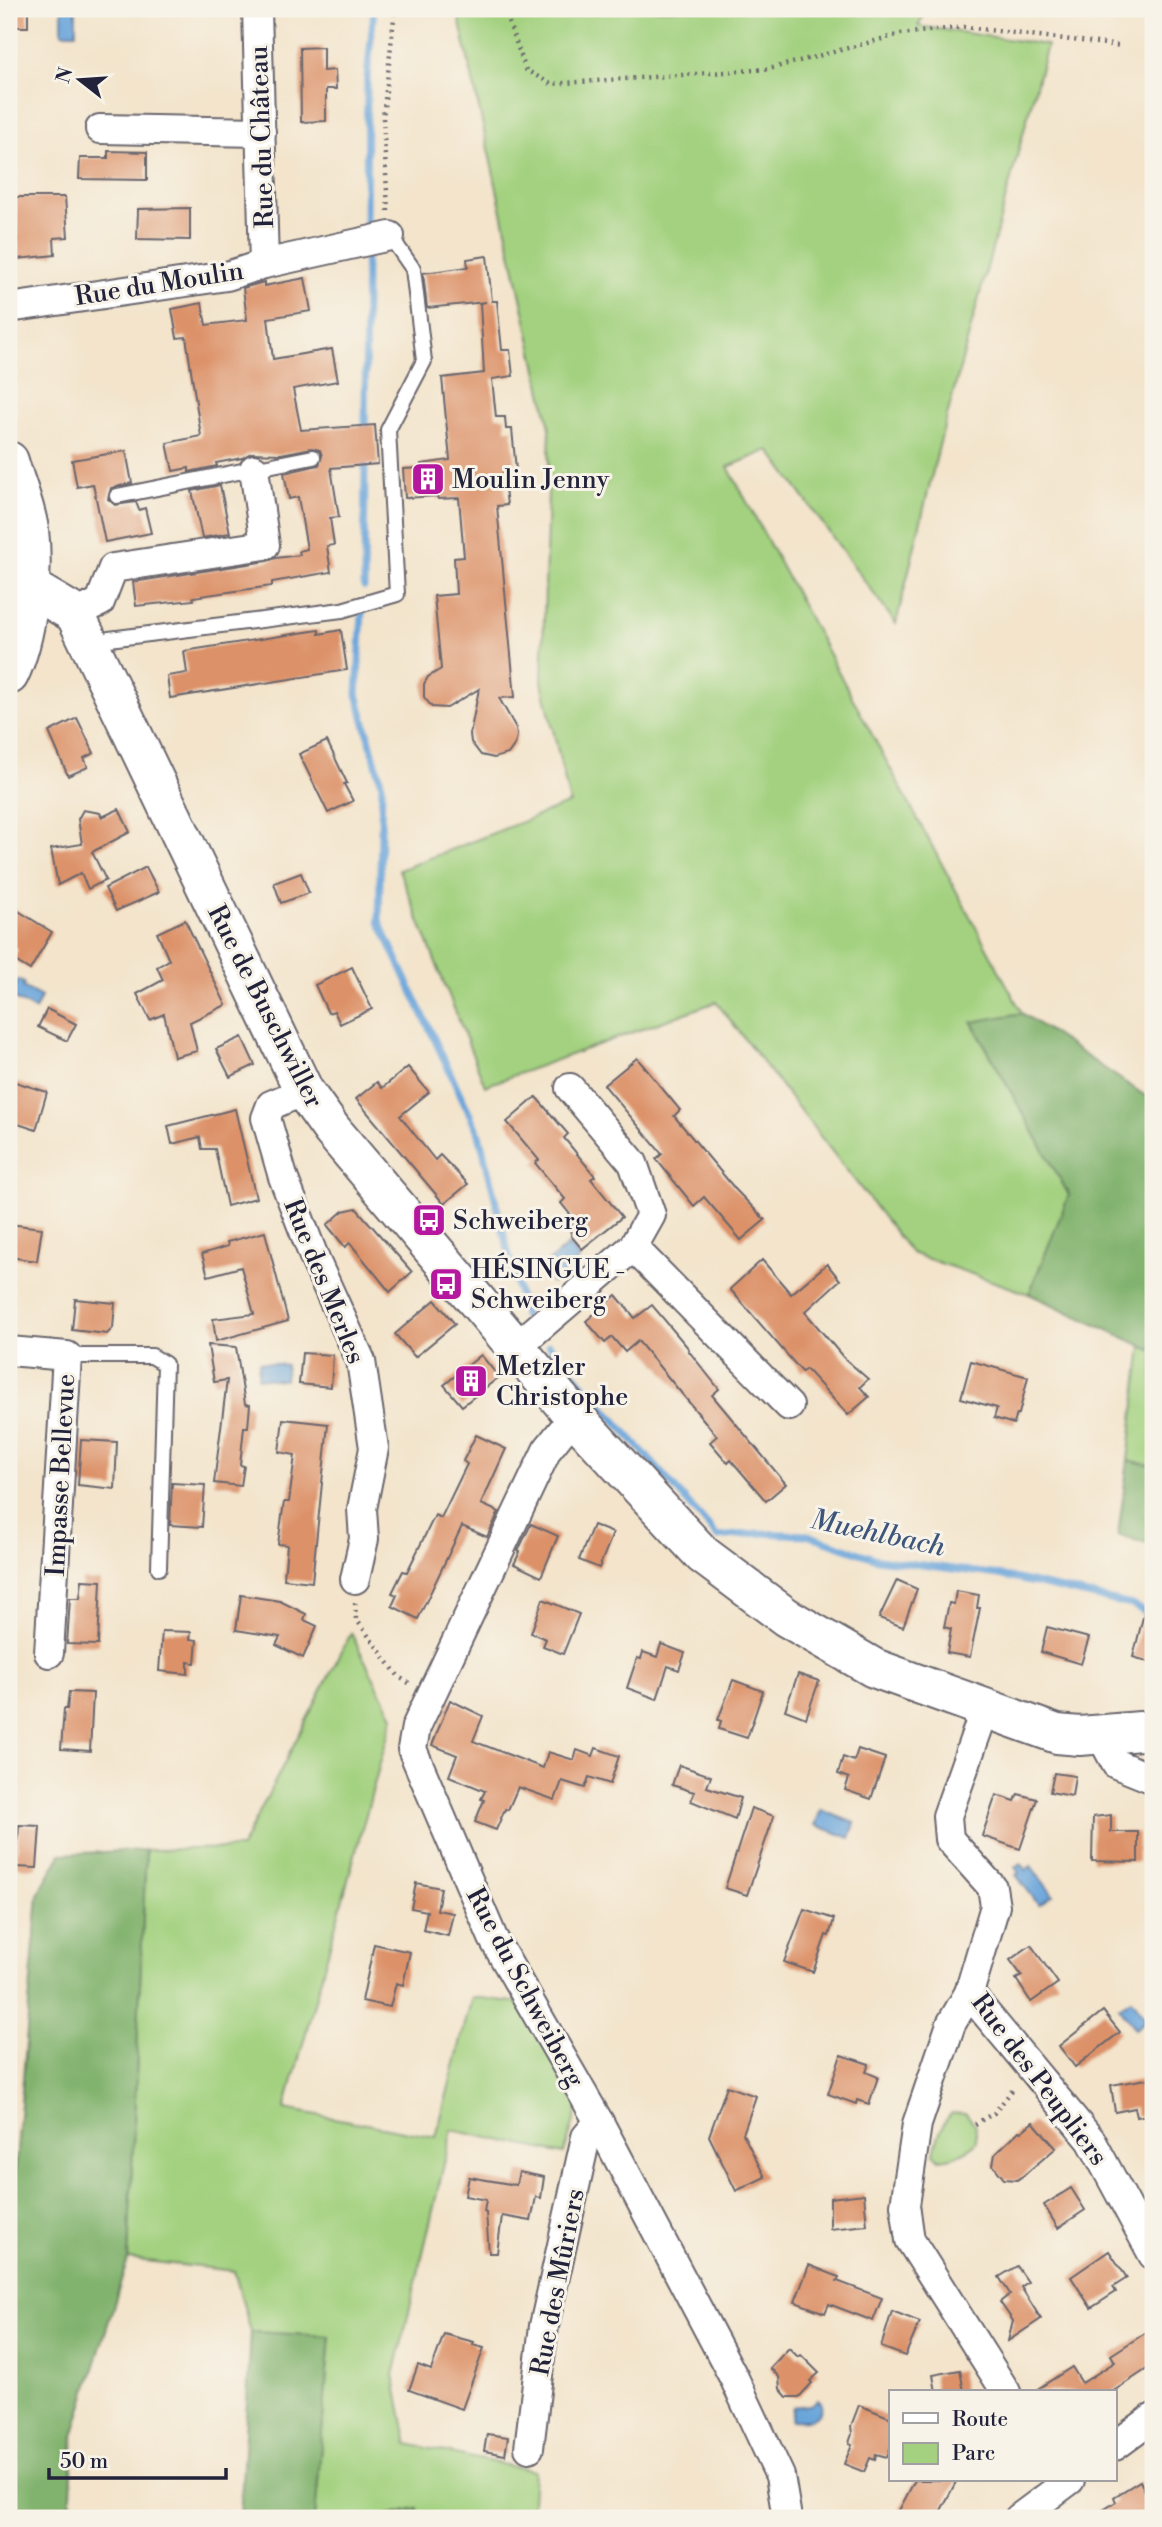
<svg xmlns="http://www.w3.org/2000/svg" width="1162" height="2527" viewBox="0 0 1162 2527" font-family="'Libre Bodoni',serif">
<rect width="100%" height="100%" fill="#f7f3e8"/>
<filter id="ink" filterUnits="userSpaceOnUse"><feTurbulence type="fractalNoise" baseFrequency=".0143" numOctaves="2"/><feDisplacementMap in="SourceGraphic" scale="14" xChannelSelector="R" yChannelSelector="G"/><feConvolveMatrix kernelMatrix="1 2 1 2 8 2 1 2 1" color-interpolation-filters="sRGB"/></filter>
<filter id="wash" filterUnits="userSpaceOnUse"><feTurbulence type="fractalNoise" baseFrequency=".00686" numOctaves="4" result="noise"/><feDisplacementMap in="SourceGraphic" scale="28" xChannelSelector="R" yChannelSelector="G"/><feGaussianBlur stdDeviation="1.57" result="paint"/><feColorMatrix in="noise" values="0 0 0 0 0 0 0 0 0 0 0 0 0 0 0 0 0 1.4 0 .05"/><feComposite in="paint" operator="in"/></filter>
<g filter="url(#wash)">
<rect width="100%" height="100%" fill="#f3e4cb"/>
<!-- green -->
<g fill="#a3d17f" stroke="#627a5d" stroke-width="2">
<polygon points="457,9 927,9 918,26 1047,45 939,446 896,624 769,450 728,467 1022,1013 972,1023 1069,1195 1029,1294 911,1253 716,1002 485,1086 399,870 570,803 542,682 550,428"/>
<polygon points="1142,1346 1153,1350 1153,1466 1128,1460"/>
<polygon points="351,1633 393,1716 285,2109 436,2137 472,1997 521,2003 581,2098 564,2154 452,2130 394,2375 408,2444 534,2471 531,2518 418,2518 416,2508 376,2518 315,2518 330,2336 251,2332 234,2271 128,2259 146,1850 241,1848"/>
<path d="M952,2113L966,2114L975,2124L977,2141C966,2154 956,2157 940,2159L934,2153C937,2139 942,2122 952,2113Z"/>
</g>
<!-- forest -->
<g fill="#82b36e" stroke="#526a54" stroke-width="2">
<polygon points="1022,1013 1153,1101 1153,1351 1029,1294 1069,1195 972,1022"/>
<polygon points="1128,1460 1153,1466 1153,1546 1118,1535"/>
<polygon points="146,1850 128,2259 74,2433 70,2518 9,2518 9,2251 38,1894 61,1854"/>
<polygon points="251,2332 330,2336 315,2518 240,2518"/>
<polygon points="417,2508 418,2518 376,2518"/>
</g>
<!-- water -->
<g fill="#6aa5da" stroke="#46648a" stroke-width="2">
<rect x="62" y="9" width="14" height="24"/>
<polygon points="18,980 24,983 23,987 41,997 35,1010 9,996 11,982 16,985"/>
<polygon points="568,1245 580,1259 552,1283 540,1269"/>
<polygon points="259,1362 286,1365 285,1380 258,1378"/>
<polygon points="821,1810 855,1823 850,1838 815,1825"/>
<polygon points="1021,1863 1026,1870 1031,1866 1053,1895 1039,1905 1016,1875 1019,1873 1015,1867"/>
<polygon points="1131,1999 1147,2020 1135,2029 1119,2007"/>
<path d="M818,2400L822,2404C820,2422 806,2421 791,2420L793,2407L810,2405Z"/>
</g>
<g fill="none" stroke-linecap="round" stroke-linejoin="round">
<!-- stream -->
<g stroke="#6aa5da" stroke-width="7">
<polyline points="366,237 367,79 374,9"/>
<polyline points="365,433 366,248"/>
<polyline points="364,587 365,458"/>
<polyline points="362,614 357,694 382,785 379,921 479,1134 524,1315"/>
<polyline points="549,1345 718,1537 759,1533 808,1535 877,1559 999,1575 1132,1605 1153,1616"/>
</g>
</g>
<g id="blocks">
<!-- building -->
<g fill="#dc9168">
<rect x="9" y="9" width="19" height="18"/>
<polygon points="323,47 323,71 335,70 336,89 326,89 326,121 301,122 300,48"/>
<polygon points="108,151 147,152 147,180 79,179 80,158 108,158"/>
<polygon points="15,197 65,197 68,237 54,238 55,255 18,259"/>
<polygon points="190,208 190,240 137,239 138,209"/>
<polygon points="487,256 492,301 497,301 502,350 510,350 513,376 492,379 496,417 505,417 506,429 512,429 516,470 503,471 507,505 497,506 515,697 499,698 516,728 517,736 515,744 508,754 494,758 481,755 471,742 470,734 479,689 447,708 432,707 424,697 424,684 428,677 441,669 434,596 456,594 454,558 464,557 459,498 438,499 437,496 405,498 403,469 421,468 421,464 450,460 442,378 484,373 480,303 486,302 427,308 423,273 468,267 467,259"/>
<polygon points="305,278 311,311 268,318 273,359 332,349 338,381 293,389 301,430 375,425 378,464 331,468 339,517 330,518 334,545 327,546 331,572 272,582 272,586 193,597 194,600 136,606 133,582 267,561 276,558 300,555 299,551 307,549 298,497 289,499 284,473 319,465 322,456 320,450 312,448 281,454 251,453 242,458 216,463 217,466 189,472 189,468 173,471 167,443 201,436 186,337 177,338 172,309 202,303 206,325 247,320 243,288 264,282 264,286"/>
<polygon points="126,451 132,483 111,488 108,499 115,505 136,502 139,510 145,508 151,533 105,542 93,484 77,487 72,460"/>
<polygon points="220,485 230,533 202,538 192,491"/>
<polygon points="319,630 319,634 341,630 347,670 170,698 167,676 187,673 184,651"/>
<polygon points="77,718 94,753 84,758 88,767 68,776 49,732"/>
<polygon points="327,741 347,783 344,784 353,801 328,813 299,754"/>
<polygon points="119,809 130,832 92,852 106,880 88,889 81,873 58,885 51,849 82,844 78,819 83,810 100,813 102,817"/>
<polygon points="146,867 159,892 116,911 105,888"/>
<polygon points="301,873 309,893 281,903 274,883"/>
<polygon points="9,905 52,932 30,970 12,959 18,949 9,944"/>
<polygon points="185,920 226,1005 190,1022 197,1051 174,1057 164,1014 150,1020 137,994 163,980 157,967 169,960 157,933"/>
<polygon points="352,967 372,1009 340,1024 334,1011 328,1013 315,985"/>
<polygon points="47,1009 76,1024 67,1041 38,1027"/>
<polygon points="242,1037 255,1065 230,1077 216,1049"/>
<polygon points="637,1058 680,1110 674,1116 736,1190 765,1220 741,1240 704,1197 694,1206 656,1159 662,1154 604,1085"/>
<polygon points="408,1067 429,1092 400,1116 435,1160 440,1155 468,1184 444,1204 356,1099 377,1082 382,1088"/>
<polygon points="9,1080 47,1092 36,1130 9,1121"/>
<polygon points="536,1097 568,1134 564,1138 595,1176 591,1179 622,1217 582,1249 571,1236 573,1218 561,1203 565,1199 535,1163 539,1160 507,1122"/>
<polygon points="235,1109 256,1198 227,1206 215,1149 202,1149 200,1137 172,1144 168,1126"/>
<polygon points="356,1208 412,1272 390,1292 350,1243 345,1247 327,1225 343,1211"/>
<polygon points="9,1224 42,1228 37,1261 9,1257"/>
<polygon points="265,1232 288,1321 216,1341 213,1319 254,1314 241,1267 208,1276 202,1254 228,1246 227,1242"/>
<polygon points="762,1260 791,1294 827,1264 840,1280 805,1312 843,1357 868,1379 860,1387 869,1397 848,1415 806,1369 802,1372 730,1289"/>
<polygon points="616,1295 635,1318 652,1305 689,1349 688,1350 719,1389 712,1395 786,1484 766,1501 731,1460 728,1463 710,1442 717,1436 638,1341 625,1352 612,1337 605,1343 586,1321"/>
<polygon points="75,1299 115,1303 113,1328 107,1334 72,1330"/>
<polygon points="435,1300 455,1324 415,1357 395,1334"/>
<polygon points="208,1345 236,1347 245,1404 250,1405 248,1427 244,1427 240,1465 244,1466 241,1486 214,1483 227,1380 214,1382"/>
<polygon points="302,1353 333,1355 331,1387 299,1384"/>
<polygon points="481,1355 499,1377 462,1406 444,1385"/>
<polygon points="971,1361 1028,1377 1019,1414 1017,1414 1014,1424 994,1418 997,1408 961,1398"/>
<polygon points="283,1419 328,1424 312,1582 284,1579 287,1545 278,1544 284,1502 289,1502 295,1455 279,1452"/>
<polygon points="476,1435 506,1449 481,1504 499,1512 487,1537 462,1526 418,1619 392,1606 397,1595 392,1593 403,1571 407,1572 435,1515 441,1518 467,1464 463,1461"/>
<polygon points="81,1440 117,1442 115,1489 78,1485"/>
<polygon points="172,1483 205,1485 202,1527 170,1525"/>
<polygon points="531,1524 558,1536 541,1577 514,1564 520,1552 518,1551"/>
<polygon points="593,1525 613,1533 599,1568 579,1560"/>
<polygon points="82,1580 101,1581 98,1645 67,1644 70,1598 80,1598"/>
<polygon points="897,1580 917,1589 903,1627 879,1618"/>
<polygon points="956,1591 979,1595 977,1608 980,1608 970,1657 947,1653 951,1629 944,1627 949,1603 954,1604"/>
<polygon points="241,1595 280,1601 306,1614 304,1620 317,1626 303,1658 276,1645 280,1637 236,1630"/>
<polygon points="543,1599 579,1614 563,1654 543,1646 546,1639 531,1633"/>
<polygon points="1146,1605 1153,1606 1153,1663 1133,1657"/>
<polygon points="1047,1627 1089,1638 1081,1664 1041,1652"/>
<polygon points="162,1631 191,1632 190,1639 197,1640 195,1663 188,1662 188,1674 159,1671"/>
<polygon points="661,1644 685,1653 679,1670 668,1666 657,1699 627,1688 637,1658 641,1659 643,1652 657,1657"/>
<polygon points="798,1674 819,1681 806,1718 785,1710"/>
<polygon points="733,1680 763,1691 747,1738 719,1729 721,1721 718,1720"/>
<polygon points="69,1692 93,1693 90,1751 61,1749 64,1709 67,1709"/>
<polygon points="450,1700 483,1716 473,1741 543,1768 548,1752 574,1760 577,1750 593,1756 596,1748 619,1756 610,1784 589,1777 585,1788 562,1781 555,1800 518,1787 508,1810 505,1809 496,1830 475,1822 484,1800 481,1799 485,1791 449,1776 457,1755 432,1745"/>
<polygon points="858,1749 885,1758 871,1799 845,1790 849,1778 838,1774 843,1757 854,1761"/>
<polygon points="679,1765 711,1776 707,1787 741,1798 735,1819 691,1801 694,1792 672,1785"/>
<polygon points="1054,1773 1075,1776 1072,1796 1050,1792"/>
<polygon points="1018,1794 1037,1799 1020,1849 982,1836 996,1795 1015,1801"/>
<polygon points="751,1808 774,1816 747,1895 725,1888"/>
<polygon points="1111,1815 1111,1832 1138,1832 1138,1862 1092,1861 1093,1817"/>
<polygon points="19,1825 40,1826 37,1868 16,1867"/>
<polygon points="416,1883 441,1888 437,1910 453,1913 448,1936 423,1930 427,1911 411,1908"/>
<polygon points="804,1909 834,1919 829,1936 826,1935 813,1972 784,1962"/>
<polygon points="374,1944 410,1952 403,1985 396,1983 390,2007 362,2001"/>
<polygon points="1031,1945 1058,1983 1031,2002 1016,1979 1022,1976 1010,1960"/>
<polygon points="1103,2011 1120,2032 1075,2067 1059,2046"/>
<polygon points="841,2055 869,2064 866,2072 878,2077 869,2104 857,2100 856,2104 828,2094"/>
<polygon points="1153,2078 1153,2114 1137,2117 1135,2108 1115,2112 1111,2085"/>
<polygon points="727,2086 756,2096 743,2134 765,2177 736,2191 709,2136"/>
<polygon points="1033,2122 1056,2148 1024,2175 1017,2180 1004,2179 993,2165 995,2154 1019,2131 1021,2132"/>
<polygon points="519,2172 544,2177 541,2198 536,2197 531,2221 502,2216 497,2253 489,2253 486,2213 484,2212 486,2200 465,2196 469,2177 516,2185"/>
<polygon points="1071,2188 1085,2210 1058,2228 1044,2205"/>
<polygon points="864,2194 867,2225 830,2229 830,2198"/>
<polygon points="1109,2251 1127,2278 1113,2287 1116,2292 1091,2308 1071,2277"/>
<polygon points="809,2265 839,2277 837,2281 882,2298 873,2321 829,2304 825,2313 795,2302"/>
<polygon points="1017,2266 1028,2282 1021,2287 1041,2319 1008,2341 1013,2321 1000,2302 1010,2294 999,2277"/>
<polygon points="892,2311 920,2322 905,2356 881,2347"/>
<polygon points="1153,2328 1153,2365 1112,2392 1033,2392 1072,2367 1082,2383 1115,2362 1111,2355"/>
<polygon points="444,2334 474,2342 473,2345 484,2348 462,2409 409,2390 418,2365 431,2370"/>
<polygon points="789,2348 798,2357 801,2355 819,2373 810,2381 812,2383 799,2397 787,2397 780,2389 779,2377 770,2368"/>
<polygon points="960,2370 964,2392 936,2392 933,2375"/>
<polygon points="859,2405 891,2418 891,2446 887,2457 876,2454 875,2460 870,2458 864,2472 844,2464 852,2444 849,2443 852,2434 851,2426"/>
<polygon points="487,2434 508,2437 505,2455 484,2451"/>
<polygon points="915,2480 957,2480 937,2518 895,2518"/>
<polygon points="1140,2481 1147,2495 1153,2496 1153,2518 1090,2518 1116,2502 1114,2497"/>
</g>
</g>
</g>
<g filter="url(#ink)">
<use href="#blocks" fill-opacity="0" stroke="#6b666d" stroke-width="2"/>
<g fill="none" stroke-linecap="round" stroke-linejoin="round">
<!-- lane casing -->
<g stroke="#6b666d" stroke-width="18">
<g id="lane">
<polyline points="117,496 313,457"/>
<polyline points="93,648 109,639 342,610 397,594 388,430 424,361 413,269 390,236"/>
<polyline points="67,1356 152,1356 165,1364 159,1568"/>
</g>
</g>
<!-- street casing -->
<g stroke="#6b666d" stroke-width="32">
<g id="street">
<polyline points="257,9 264,264"/>
<polyline points="100,129 261,132"/>
<polyline points="9,308 227,276 264,264 390,236"/>
<polyline points="75,614 100,602 113,568 265,545 254,469"/>
<polyline points="304,1091 271,1105 266,1118 283,1177 316,1262 361,1361 374,1448 362,1509 364,1539 355,1579"/>
<polyline points="633,1247 789,1406"/>
<polyline points="516,1347 633,1247 651,1215 633,1163 570,1088"/>
<polyline points="9,1351 67,1356 49,1653"/>
<polyline points="574,1416 547,1450 416,1727 412,1749 493,1938 599,2122 734,2378 780,2476 787,2518"/>
<polyline points="985,1709 947,1816 949,1839 992,1887 995,1906 969,1993 1091,2140 1153,2255"/>
<polyline points="1106,1734 1107,1747 1116,1764 1153,1779"/>
<polyline points="969,1993 951,2024 917,2124 905,2205 910,2240 1006,2392"/>
<polyline points="1115,2446 1153,2418"/>
<polyline points="529,2448 544,2326 586,2137 599,2122"/>
<polyline points="1019,2518 1070,2480"/>
</g>
</g>
<!-- secondary casing -->
<g stroke="#6b666d" stroke-width="42">
<g id="secondary">
<path d="M9,461C15,483 26,507 29,530C34,573 28,636 9,675"/>
<polyline points="31,588 75,614 304,1091 332,1130 574,1416 703,1555 786,1617 874,1668 1057,1734 1080,1736 1153,1730"/>
</g>
</g>
<!-- path -->
<g stroke="#6b666d" stroke-width="4.5" stroke-dasharray="2 5" stroke-linecap="butt">
<polyline points="504,9 526,70 551,84 769,69 901,34 964,27 1122,46"/>
<polyline points="388,211 383,118 395,9"/>
<polyline points="355,1603 356,1619 399,1677 409,1683"/>
<polyline points="975,2124 994,2113 1015,2087"/>
</g>
<!-- lane -->
<use href="#lane" stroke="#fff" stroke-width="14"/>
<!-- street -->
<use href="#street" stroke="#fff" stroke-width="28"/>
<!-- secondary -->
<use href="#secondary" stroke="#fff" stroke-width="38"/>
</g>
</g>
<!-- icons -->
<defs>
<g id="building-square" transform="scale(1.75)"><rect x="-9" y="-9" width="18" height="18" rx="4" fill="#b5179e" stroke="#f7f3e8"/><path d="M-4-6H4V6H1V3H-1V6H-4ZM-2.5-4.3h1.7v1.8h-1.7ZM.8-4.3h1.7v1.8H.8ZM-2.5-1h1.7V.8h-1.7ZM.8-1h1.7V.8H.8Z" fill="#fff"/></g>
<g id="bus-square" transform="scale(1.75)"><rect x="-9" y="-9" width="18" height="18" rx="4" fill="#b5179e" stroke="#f7f3e8"/><path d="M-5-6H5V4H4V6H2V4H-2V6H-4V4H-5ZM-3.5-4V0h7V-4ZM-3.5 1.2v1.5H-2V1.2ZM2 1.2v1.5H3.5V1.2Z" fill="#fff"/></g>
</defs>
<g fill-rule="evenodd">
<use href="#building-square" x="428" y="479"/>
<use href="#bus-square" x="429" y="1220"/>
<use href="#bus-square" x="446" y="1284"/>
<use href="#building-square" x="471" y="1381"/>
</g>
<g text-anchor="middle" stroke-width="6" stroke-linejoin="round" paint-order="stroke">
<!-- street labels -->
<g font-size="26" fill="#22223b" stroke="#f7f3e8">
<text transform="translate(261 137) rotate(-92)" y="9">Rue du Château</text>
<text transform="translate(159 283) rotate(-9)" y="9">Rue du Moulin</text>
<text transform="translate(266 1006) rotate(63)" y="9">Rue de Buschwiller</text>
<text transform="translate(325 1281) rotate(68)" y="9">Rue des Merles</text>
<text transform="translate(60 1475) rotate(-87)" y="9">Impasse Bellevue</text>
<text transform="translate(526 1987) rotate(62)" y="9">Rue du Schweiberg</text>
<text transform="translate(1040 2079) rotate(53)" y="9">Rue des Peupliers</text>
<text transform="translate(557 2282) rotate(-79)" y="9">Rue des Mûriers</text>
</g>
<!-- poi labels -->
<g font-size="26" fill="#22223b" stroke="#f7f3e8" text-anchor="start">
<text x="452" y="488">Moulin Jenny</text>
<text x="453" y="1229">Schweiberg</text>
<text x="471" y="1278">HÉSINGUE -<tspan x="471" dy="30">Schweiberg</tspan></text>
<text x="496" y="1375">Metzler<tspan x="496" dy="30">Christophe</tspan></text>
</g>
<!-- water labels -->
<g font-size="28" font-style="italic" fill="#3f567b" stroke="#f7f3e8">
<text transform="translate(878 1532) rotate(12)" y="10">Muehlbach</text>
</g>
</g>
<!-- margin -->
<rect width="1162" height="2527" fill="none" stroke="#f7f3e8" stroke-width="35"/>
<!-- legend -->
<rect x="889" y="2390" width="228" height="91" fill="#f7f3e8" stroke="#a29fa3" stroke-width="2"/>
<rect x="903" y="2413" width="35" height="10" fill="#ffffff" stroke="#a29fa3" stroke-width="2"/>
<text x="952" y="2426" font-size="21" fill="#22223b">Route</text>
<rect x="903" y="2443" width="35" height="21" fill="#a3d17f" stroke="#a29fa3" stroke-width="2"/>
<text x="952" y="2460" font-size="21" fill="#22223b">Parc</text>
<!-- north arrow -->
<g transform="translate(80 80) rotate(287)" stroke="#f7f3e8" stroke-width="5" paint-order="stroke">
<path d="M0-5L12 26L0 18L-12 26Z" fill="#22223b"/>
<text y="-10" font-size="19" font-weight="bold" text-anchor="middle" fill="#22223b">N</text>
</g>
<!-- scale -->
<path d="M49 2468v10h177v-10" fill="none" stroke="#22223b" stroke-width="3.5"/>
<text x="60" y="2468" font-size="21" fill="#22223b" stroke="#f7f3e8" stroke-width="5" paint-order="stroke">50 m</text>
</svg>
